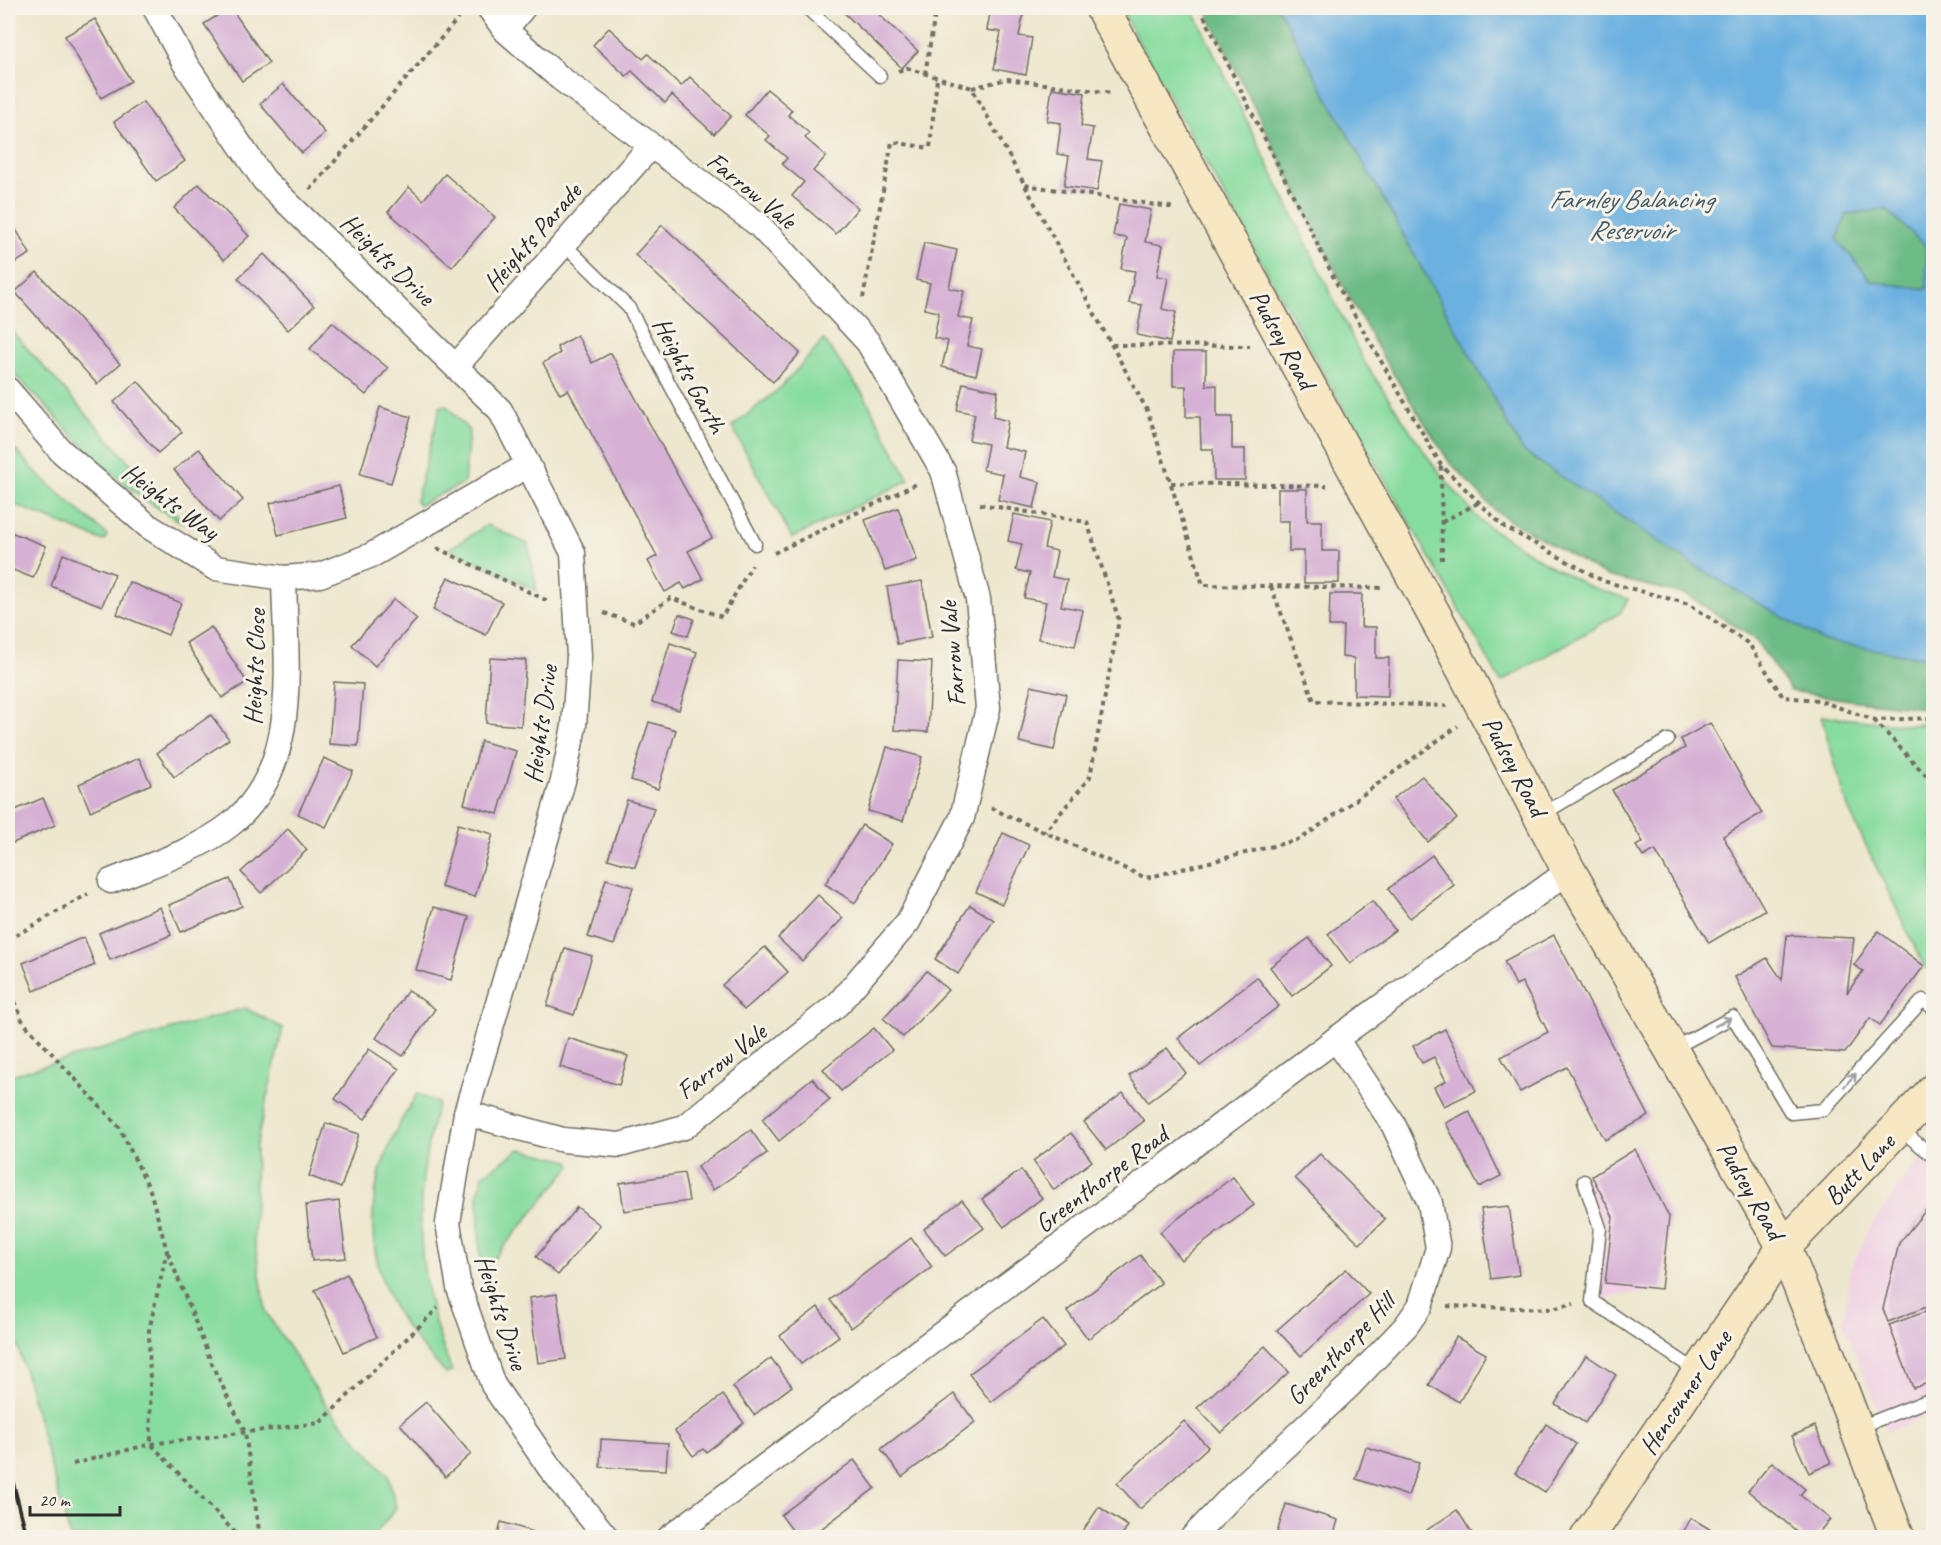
<svg xmlns="http://www.w3.org/2000/svg" width="1941" height="1545" viewBox="0 0 1941 1545" font-family="Caveat,sans-serif">
<rect width="100%" height="100%" fill="#f7f3e8"/>
<filter id="ink" filterUnits="userSpaceOnUse"><feTurbulence type="fractalNoise" baseFrequency=".0167" numOctaves="2"/><feDisplacementMap in="SourceGraphic" scale="12" xChannelSelector="R" yChannelSelector="G"/><feConvolveMatrix kernelMatrix="1 2 1 2 8 2 1 2 1" color-interpolation-filters="sRGB"/></filter>
<filter id="wash" filterUnits="userSpaceOnUse"><feTurbulence type="fractalNoise" baseFrequency=".008" numOctaves="4" result="noise"/><feDisplacementMap in="SourceGraphic" scale="24" xChannelSelector="R" yChannelSelector="G"/><feGaussianBlur stdDeviation="1.35" result="paint"/><feColorMatrix in="noise" values="0 0 0 0 0 0 0 0 0 0 0 0 0 0 0 0 0 1.4 0 .05"/><feComposite in="paint" operator="in"/></filter>
<g filter="url(#wash)">
<rect width="100%" height="100%" fill="#ede7cd"/>
<!-- built -->
<g fill="#f0d0e4">
<polygon points="1933,1139 1933,1414 1887,1432 1843,1323 1850,1271 1870,1227"/>
<polygon points="1638,1143 1671,1217 1664,1289 1592,1300 1598,1228 1581,1181"/>
</g>
<!-- green -->
<g fill="#87dc9f" stroke="#598465" stroke-width="1.5">
<polygon points="1120,8 1192,8 1363,360 1434,466 1481,522 1544,562 1588,586 1628,599 1620,613 1501,682 1319,365"/>
<path d="M8,327L184,523C127,495 80,444 38,398C29,389 13,376 8,363C4,354 7,337 8,327Z"/>
<polygon points="824,340 865,397 909,480 792,538 732,427 780,388"/>
<polygon points="446,405 469,431 464,483 419,505 416,501 440,407"/>
<polygon points="8,442 42,478 107,535 104,541 8,502"/>
<polygon points="487,525 528,544 537,591 449,549"/>
<polygon points="1821,716 1907,725 1933,723 1933,972 1924,966 1848,808"/>
<polygon points="245,1008 283,1028 256,1146 254,1238 266,1312 326,1405 388,1475 396,1508 373,1537 70,1537 8,1310 8,1076"/>
<path d="M417,1094L438,1103C411,1197 415,1281 452,1371L446,1374C426,1351 401,1327 389,1297C357,1224 375,1159 417,1094Z"/>
<polygon points="520,1149 570,1161 571,1166 486,1268 480,1262 478,1194 483,1175"/>
</g>
<!-- forest -->
<g fill="#6dbc86" stroke="#4c7458" stroke-width="1.5">
<polygon points="1205,8 1278,8 1523,451 1604,504 1824,640 1933,659 1933,709 1856,701 1791,691 1754,638 1687,595 1606,576 1496,512 1448,460 1384,359 1340,280"/>
<polygon points="1886,209 1926,246 1928,289 1873,282 1837,240 1847,214"/>
</g>
<!-- water -->
<path fill="#6ab0e0" stroke="#4a6e86" stroke-width="1.5" fill-rule="evenodd" d="M1278,8H1933V659L1824,641L1703,571L1523,451ZM1886,209L1926,246L1927,289L1873,282L1837,240L1847,214Z"/>
<g id="blocks">
<!-- building -->
<g fill="#d6b1d5">
<polygon points="229,8 231,8 269,63 242,81 204,24"/>
<polygon points="839,8 872,8 918,51 902,68"/>
<polygon points="991,8 1025,8 1019,36 1032,38 1026,75 994,69 1001,32 987,30"/>
<polygon points="95,19 131,81 101,98 65,36"/>
<polygon points="609,28 643,59 648,54 681,86 690,77 731,116 714,134 672,95 665,103 632,71 626,76 593,45"/>
<polygon points="283,84 325,133 302,153 260,104"/>
<polygon points="1052,88 1085,93 1081,126 1093,128 1088,159 1102,161 1097,191 1064,186 1069,156 1057,154 1061,123 1047,121"/>
<polygon points="767,89 792,110 788,115 809,133 805,138 826,156 813,171 858,208 836,234 792,196 804,182 782,164 787,158 766,140 770,136 745,115"/>
<polygon points="143,102 185,161 156,181 114,122"/>
<polygon points="445,174 495,217 452,267 388,212 409,187 423,200"/>
<polygon points="199,184 249,236 224,260 174,208"/>
<polygon points="1119,204 1151,210 1145,242 1163,245 1157,276 1168,278 1162,309 1176,312 1170,342 1137,335 1142,305 1129,303 1135,271 1121,269 1127,238 1113,236"/>
<polygon points="8,215 30,254 8,267"/>
<polygon points="662,225 800,353 773,382 635,255"/>
<polygon points="924,243 957,250 949,288 964,291 958,317 973,320 967,346 982,349 976,375 942,367 948,341 934,338 939,312 924,309 930,283 916,280"/>
<polygon points="264,254 314,306 288,330 238,278"/>
<polygon points="37,272 120,364 97,384 15,292"/>
<polygon points="332,322 388,368 366,395 310,349"/>
<polygon points="577,335 592,363 611,353 712,538 688,551 703,579 685,589 681,583 665,592 648,561 657,556 568,390 560,394 543,363 560,353 557,347"/>
<polygon points="1173,352 1206,352 1206,386 1217,385 1217,417 1232,417 1232,449 1245,449 1245,480 1214,480 1213,449 1201,449 1200,417 1186,417 1186,386 1173,386"/>
<polygon points="138,381 182,432 158,453 114,402"/>
<polygon points="963,383 998,391 993,417 1008,421 1003,447 1025,452 1020,477 1040,482 1034,508 998,500 1003,474 983,470 988,444 969,440 975,414 957,410"/>
<polygon points="380,407 411,417 391,483 360,474"/>
<polygon points="199,449 243,500 219,521 174,470"/>
<polygon points="339,486 347,518 278,535 270,503"/>
<polygon points="1278,489 1307,489 1307,521 1322,521 1322,551 1339,551 1339,583 1304,583 1304,551 1289,551 1289,521 1278,521"/>
<polygon points="898,508 917,560 885,571 865,520"/>
<polygon points="1014,514 1050,522 1044,548 1057,551 1052,577 1067,580 1061,606 1083,610 1075,646 1038,639 1046,602 1024,598 1030,573 1016,570 1022,544 1008,541"/>
<polygon points="8,531 46,546 33,578 8,568"/>
<polygon points="63,554 115,574 102,606 51,586"/>
<polygon points="448,577 502,602 486,635 433,610"/>
<polygon points="922,581 932,637 897,644 887,587"/>
<polygon points="129,582 181,603 168,635 117,614"/>
<polygon points="1330,594 1362,594 1361,627 1376,627 1376,658 1389,658 1388,696 1354,695 1354,658 1342,657 1343,626 1329,626"/>
<polygon points="394,599 417,619 375,666 352,645"/>
<polygon points="679,614 694,619 688,636 673,631"/>
<polygon points="211,627 247,682 222,698 186,643"/>
<polygon points="670,643 697,652 679,710 652,702"/>
<polygon points="490,658 526,660 521,726 486,723"/>
<polygon points="898,660 932,662 928,732 894,730"/>
<polygon points="334,682 363,684 358,746 329,744"/>
<polygon points="1031,686 1066,694 1054,750 1019,742"/>
<polygon points="211,715 229,739 174,777 157,753"/>
<polygon points="649,722 676,730 658,789 631,780"/>
<polygon points="1710,723 1762,813 1723,836 1765,910 1709,943 1655,850 1643,857 1636,846 1643,842 1612,790 1685,748 1681,739"/>
<polygon points="481,741 516,751 498,814 464,804"/>
<polygon points="887,747 922,757 903,821 868,811"/>
<polygon points="139,758 151,784 90,811 79,784"/>
<polygon points="324,758 353,771 326,827 298,814"/>
<polygon points="1422,776 1457,819 1428,842 1393,799"/>
<polygon points="43,798 55,825 8,845 8,813"/>
<polygon points="627,800 654,808 635,867 608,859"/>
<polygon points="458,824 493,834 475,897 441,887"/>
<polygon points="862,825 892,844 855,903 825,884"/>
<polygon points="288,829 307,850 261,893 241,872"/>
<polygon points="1003,833 1029,845 1002,904 976,892"/>
<polygon points="1432,855 1454,885 1410,918 1388,889"/>
<polygon points="230,879 242,906 181,932 169,905"/>
<polygon points="606,879 633,887 614,945 588,937"/>
<polygon points="818,895 843,918 802,961 778,938"/>
<polygon points="1372,901 1395,930 1350,964 1328,934"/>
<polygon points="970,905 994,920 958,974 935,959"/>
<polygon points="160,907 171,935 110,960 99,933"/>
<polygon points="434,907 469,917 451,980 416,970"/>
<polygon points="1878,931 1924,966 1880,1025 1870,1018 1845,1053 1772,1048 1735,977 1767,958 1782,980 1787,935 1854,938 1847,993 1863,971 1854,965"/>
<polygon points="1554,935 1649,1116 1605,1140 1567,1067 1520,1092 1501,1057 1548,1032 1522,982 1516,985 1504,961"/>
<polygon points="84,937 95,965 34,991 23,963"/>
<polygon points="1309,938 1331,966 1292,996 1270,967"/>
<polygon points="765,947 788,972 744,1010 722,985"/>
<polygon points="565,948 592,956 574,1015 547,1006"/>
<polygon points="927,971 948,990 903,1037 883,1018"/>
<polygon points="1257,977 1279,1006 1200,1066 1178,1038"/>
<polygon points="408,990 435,1009 403,1056 376,1038"/>
<polygon points="874,1028 892,1050 841,1091 823,1069"/>
<polygon points="1445,1029 1476,1091 1444,1106 1434,1087 1446,1081 1434,1057 1422,1063 1413,1046"/>
<polygon points="568,1038 628,1056 619,1085 560,1067"/>
<polygon points="1167,1048 1186,1073 1148,1102 1129,1076"/>
<polygon points="369,1049 399,1069 365,1119 335,1099"/>
<polygon points="812,1078 830,1100 779,1141 762,1119"/>
<polygon points="1123,1093 1144,1121 1106,1150 1084,1122"/>
<polygon points="1469,1111 1501,1176 1479,1187 1446,1123"/>
<polygon points="326,1123 359,1134 341,1188 309,1176"/>
<polygon points="751,1130 767,1153 713,1190 697,1167"/>
<polygon points="1071,1133 1092,1161 1054,1190 1033,1161"/>
<polygon points="1635,1149 1669,1217 1661,1289 1605,1283 1613,1217 1592,1176"/>
<polygon points="1320,1154 1385,1219 1360,1244 1295,1178"/>
<polygon points="1021,1170 1042,1198 1004,1227 982,1199"/>
<polygon points="684,1173 689,1201 624,1211 620,1183"/>
<polygon points="1233,1177 1254,1205 1181,1260 1160,1232"/>
<polygon points="962,1200 984,1228 945,1256 924,1229"/>
<polygon points="1934,1200 1934,1290 1929,1306 1888,1322 1883,1309 1899,1243"/>
<polygon points="339,1201 346,1258 312,1261 306,1205"/>
<polygon points="1509,1206 1519,1275 1491,1279 1481,1209"/>
<polygon points="577,1207 600,1225 558,1275 536,1257"/>
<polygon points="911,1238 932,1267 851,1328 830,1300"/>
<polygon points="1140,1255 1161,1283 1088,1339 1067,1311"/>
<polygon points="1346,1269 1369,1294 1301,1356 1277,1330"/>
<polygon points="347,1274 377,1337 344,1352 315,1290"/>
<polygon points="557,1294 566,1359 538,1363 529,1298"/>
<polygon points="818,1307 839,1336 801,1364 780,1336"/>
<polygon points="1925,1312 1934,1335 1934,1381 1913,1388 1889,1325"/>
<polygon points="1043,1319 1064,1346 991,1402 969,1374"/>
<polygon points="1456,1337 1486,1354 1459,1402 1429,1385"/>
<polygon points="1265,1346 1289,1372 1221,1433 1197,1408"/>
<polygon points="1586,1355 1616,1375 1585,1423 1555,1404"/>
<polygon points="771,1358 792,1386 754,1415 733,1387"/>
<polygon points="954,1394 975,1422 902,1477 881,1449"/>
<polygon points="723,1395 744,1423 706,1452 703,1449 693,1456 675,1431"/>
<polygon points="426,1402 471,1454 445,1477 400,1424"/>
<polygon points="1184,1421 1208,1447 1140,1509 1117,1483"/>
<polygon points="1546,1424 1576,1444 1545,1492 1515,1473"/>
<polygon points="1815,1426 1831,1463 1809,1473 1792,1436"/>
<polygon points="601,1439 668,1443 666,1470 600,1467"/>
<polygon points="1366,1447 1419,1463 1408,1496 1356,1479"/>
<polygon points="854,1460 875,1488 809,1538 798,1538 781,1515"/>
<polygon points="1772,1462 1805,1489 1800,1495 1830,1519 1814,1538 1805,1538 1748,1491"/>
<polygon points="1286,1504 1338,1520 1333,1538 1276,1536"/>
<polygon points="1099,1507 1128,1526 1121,1538 1078,1538"/>
<polygon points="1457,1510 1475,1538 1431,1538 1427,1530"/>
<polygon points="1691,1518 1725,1538 1680,1538"/>
<polygon points="501,1522 534,1532 533,1538 497,1538"/>
</g>
</g>
</g>
<g filter="url(#ink)">
<use href="#blocks" fill-opacity="0" stroke="#6f6d64" stroke-width="1.5"/>
<g fill="none" stroke-linecap="round" stroke-linejoin="round">
<!-- lane casing -->
<g stroke="#6f6d64" stroke-width="15">
<g id="lane">
<polyline points="807,8 880,76"/>
<polyline points="564,244 629,308 755,544"/>
<polyline points="1541,815 1668,740"/>
<polyline points="1672,1049 1733,1017 1791,1113 1823,1110 1923,1000 1934,1009"/>
<polyline points="1900,1129 1934,1157"/>
<polyline points="1584,1181 1600,1228 1592,1301 1698,1372"/>
<polyline points="1857,1428 1934,1398"/>
</g>
</g>
<!-- street casing -->
<g stroke="#6f6d64" stroke-width="27">
<g id="street">
<polyline points="155,8 184,62 264,180 500,410 573,553 579,656 574,726 563,781 466,1113 448,1223 459,1288 493,1385 550,1468 607,1538"/>
<polyline points="505,30 523,8"/>
<polyline points="457,365 650,147"/>
<polyline points="8,390 61,451 148,526 215,568 284,578 320,575 372,555 528,465"/>
<path d="M111,881C150,865 197,851 231,824C303,766 285,660 284,578"/>
<polyline points="466,1113 563,1140 620,1145 684,1127 838,1004 908,922 962,818 988,708 978,599 943,471 868,342 759,225 560,78 505,30 489,8"/>
<polyline points="669,1538 1336,1039 1569,871"/>
<polyline points="1192,1538 1235,1493 1349,1386 1406,1326 1420,1306 1438,1248 1430,1203 1393,1124 1336,1039"/>
</g>
</g>
<!-- secondary casing -->
<g stroke="#6f6d64" stroke-width="36">
<g id="secondary">
<polyline points="1102,8 1442,629 1569,871 1784,1247 1833,1367 1898,1538"/>
<polyline points="1587,1538 1784,1247 1934,1090"/>
</g>
</g>
<!-- path -->
<g stroke="#6f6d64" stroke-width="4" stroke-dasharray="4.5 4.5" stroke-linecap="butt">
<polyline points="1200,8 1340,290 1441,465 1503,526 1603,581 1689,604 1749,644 1783,697 1818,700 1874,720 1934,718"/>
<polyline points="898,71 907,68 972,88 1148,412 1203,585 1385,588"/>
<polyline points="925,74 936,8"/>
<polyline points="972,88 1007,79 1112,93"/>
<polyline points="1025,185 1176,208"/>
<polyline points="310,190 462,14"/>
<polyline points="863,298 892,142 930,148 937,78"/>
<polyline points="1112,345 1250,346"/>
<polyline points="1441,466 1442,560"/>
<polyline points="1171,483 1327,486"/>
<polyline points="980,504 1087,522 1119,620 1090,777 1045,832"/>
<polyline points="1442,522 1478,503"/>
<polyline points="437,548 550,602"/>
<polyline points="774,553 918,483"/>
<polyline points="1271,586 1314,701 1447,706"/>
<polyline points="604,613 634,623 671,598 722,617 752,565"/>
<polyline points="1874,720 1934,784"/>
<polyline points="991,808 1146,878 1301,839 1458,726"/>
<polyline points="8,940 88,894"/>
<polyline points="8,984 23,1022 119,1127 150,1190 167,1251 149,1330 151,1444 240,1538"/>
<polyline points="168,1253 214,1369 245,1432 259,1531 257,1538"/>
<polyline points="1447,1306 1551,1309 1574,1304"/>
<polyline points="73,1464 151,1444 320,1423 438,1308"/>
</g>
<!-- lane -->
<use href="#lane" stroke="#fff" stroke-width="12"/>
<!-- street -->
<use href="#street" stroke="#fff" stroke-width="24"/>
<!-- secondary -->
<use href="#secondary" stroke="#f7e8c3" stroke-width="33"/>
<!-- rail -->
<polyline stroke="#2b2b2b" stroke-width="4.5" points="8,1465 27,1538"/>
</g>
<!-- one-way arrows -->
<defs><path id="oneway-shaft" d="M-6 0H5M1.5-3L5.5 0L1.5 3" fill="none" stroke-width="1.6" stroke-linecap="round" stroke-linejoin="round" transform="scale(1.5)"/></defs>
<g stroke="#a0a0a0">
<use href="#oneway-shaft" transform="translate(1723 1022) rotate(-27)"/>
<use href="#oneway-shaft" transform="translate(1850 1080) rotate(-48)"/>
</g>
</g>
<g text-anchor="middle" stroke-width="6" stroke-linejoin="round" paint-order="stroke">
<!-- street labels -->
<g font-size="26" fill="#2b2b2b" stroke="#f7f3e8">
<text transform="translate(752 190) rotate(39)" y="9">Farrow Vale</text>
<text transform="translate(532 237) rotate(-49)" y="9">Heights Parade</text>
<text transform="translate(388 259) rotate(44)" y="9">Heights Drive</text>
<text transform="translate(1283 339) rotate(61)" y="9">Pudsey Road</text>
<text transform="translate(690 375) rotate(62)" y="9">Heights Garth</text>
<text transform="translate(171 501) rotate(36)" y="9">Heights Way</text>
<text transform="translate(952 654) rotate(-95)" y="9">Farrow Vale</text>
<text transform="translate(254 667) rotate(-88)" y="9">Heights Close</text>
<text transform="translate(540 724) rotate(-82)" y="9">Heights Drive</text>
<text transform="translate(1515 766) rotate(62)" y="9">Pudsey Road</text>
<text transform="translate(721 1061) rotate(-38)" y="9">Farrow Vale</text>
<text transform="translate(1859 1169) rotate(-46)" y="9">Butt Lane</text>
<text transform="translate(1101 1179) rotate(-37)" y="9">Greenthorpe Road</text>
<text transform="translate(1751 1190) rotate(60)" y="9">Pudsey Road</text>
<text transform="translate(502 1312) rotate(72)" y="9">Heights Drive</text>
<text transform="translate(1340 1349) rotate(-46)" y="9">Greenthorpe Hill</text>
<text transform="translate(1685 1392) rotate(-56)" y="9">Henconner Lane</text>
</g>
<!-- water labels -->
<g font-size="27" font-style="italic" fill="#415a6a" stroke="#f7f3e8">
<text x="1631" y="208">Farnley Balancing<tspan x="1631" dy="31">Reservoir</tspan></text>
</g>
</g>
<!-- margin -->
<rect width="1941" height="1545" fill="none" stroke="#f7f3e8" stroke-width="30"/>
<!-- scale -->
<path d="M30 1506v9h90v-9" fill="none" stroke="#2b2b2b" stroke-width="3"/>
<text x="39" y="1506" font-size="18" fill="#2b2b2b" stroke="#f7f3e8" stroke-width="4.5" paint-order="stroke">20 m</text>
</svg>
